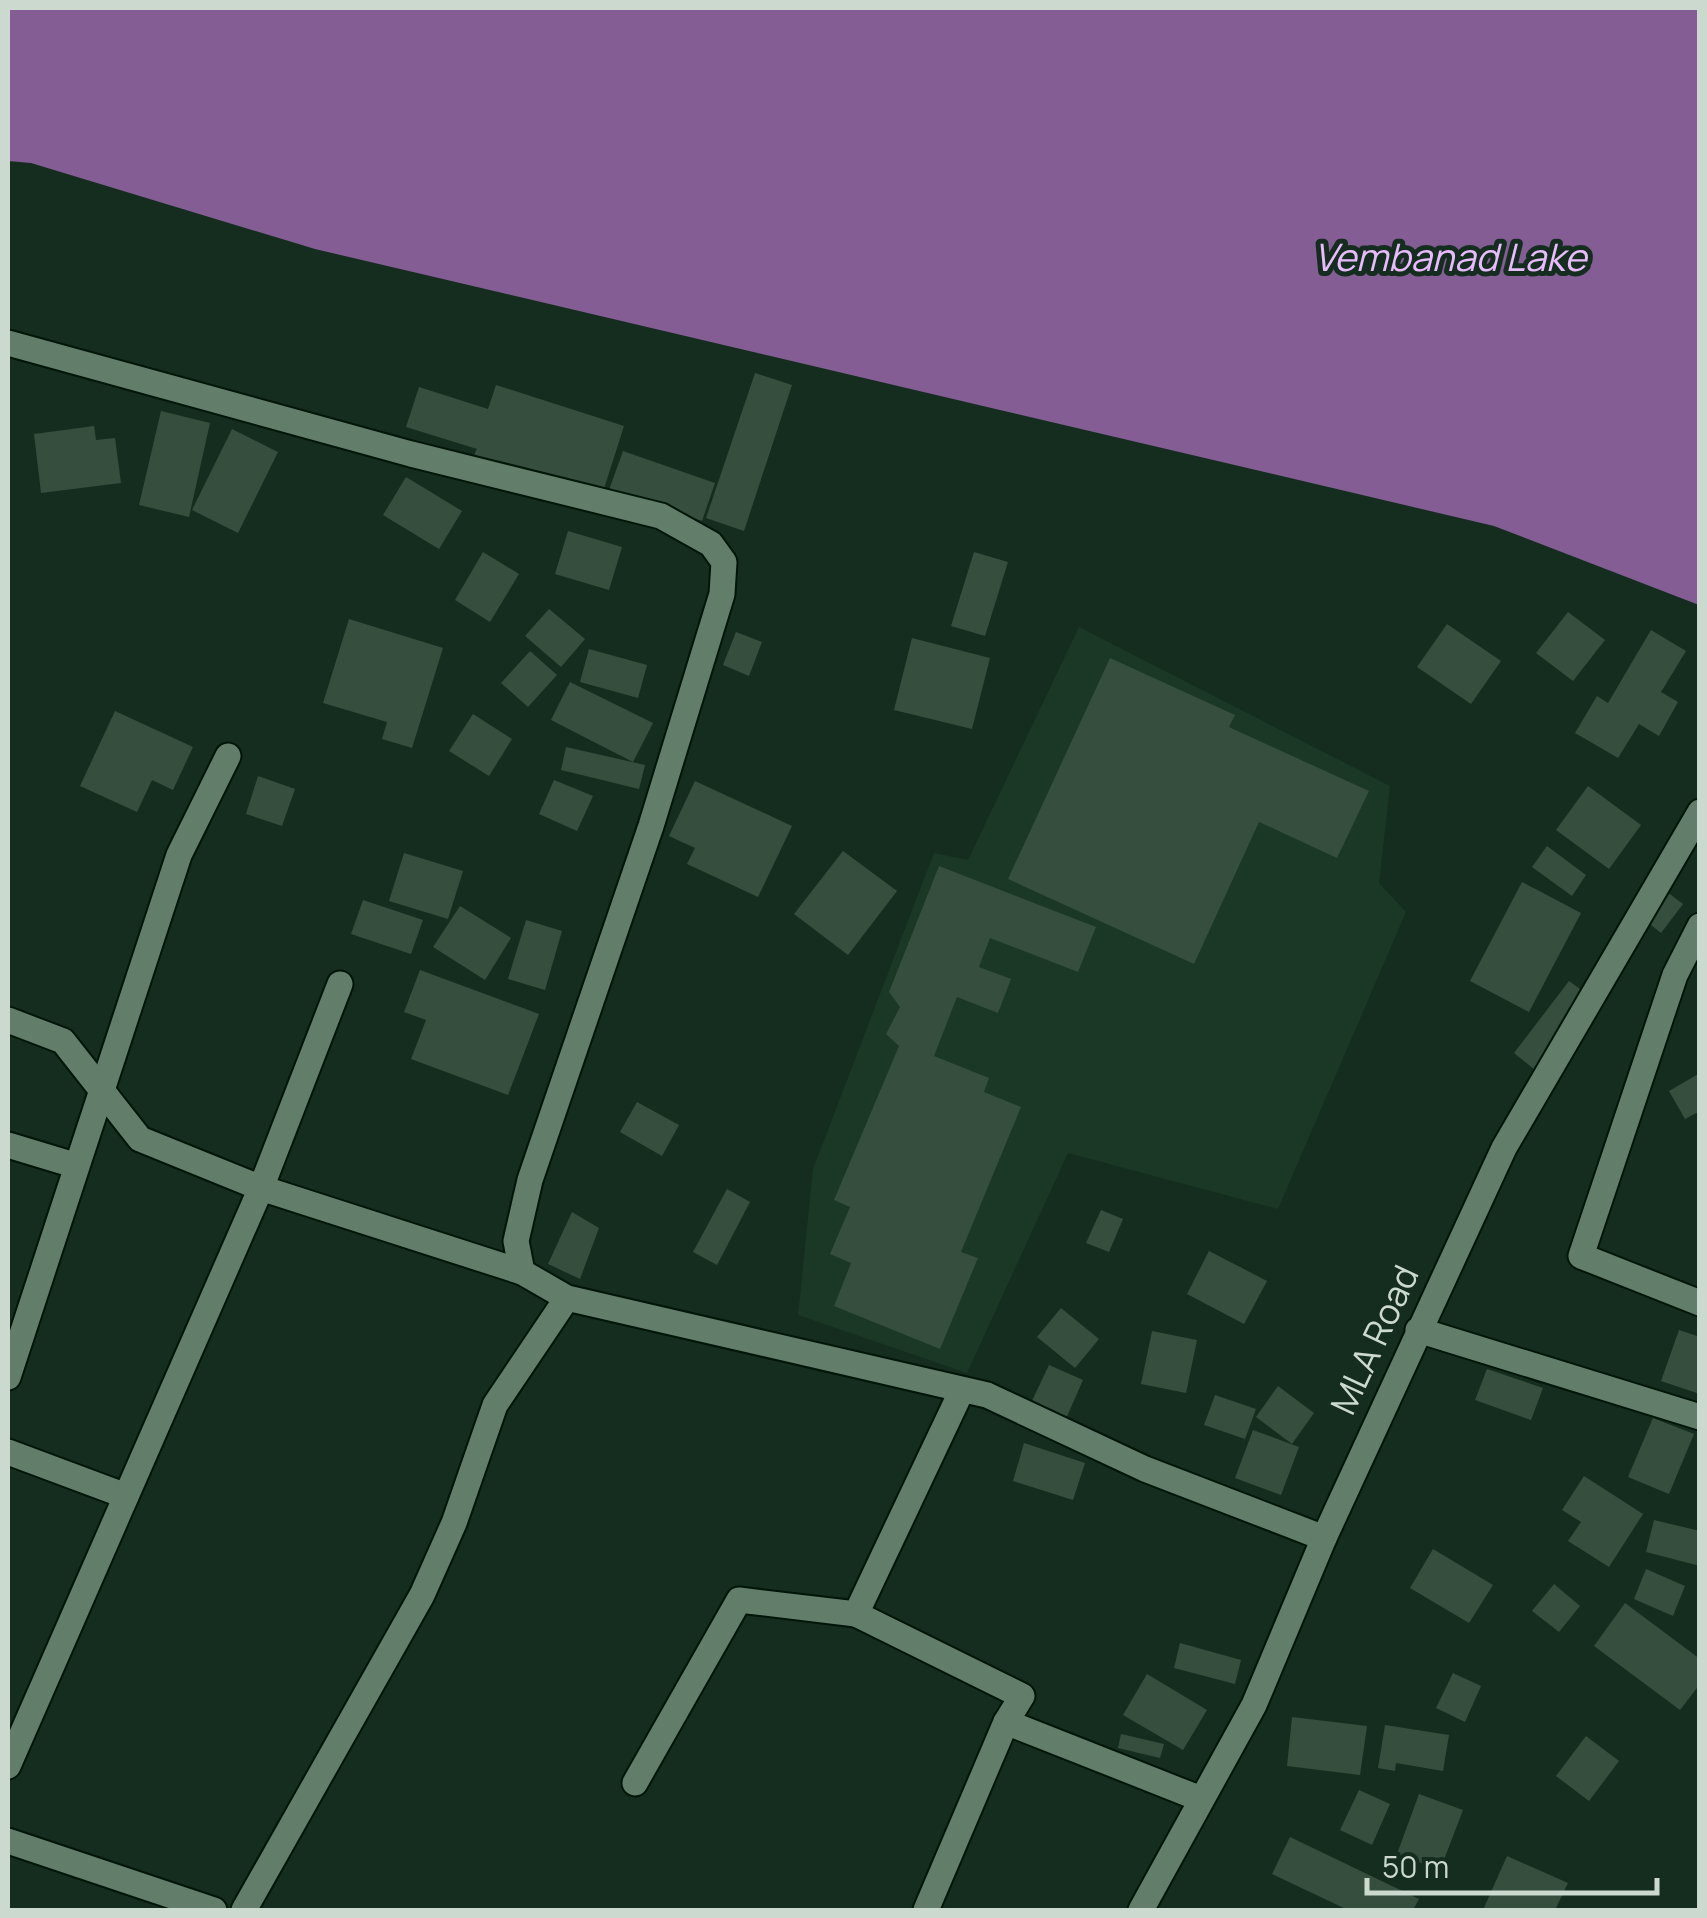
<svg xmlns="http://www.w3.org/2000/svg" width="1707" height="1918" viewBox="0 0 1707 1918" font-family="Manrope,sans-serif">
<rect width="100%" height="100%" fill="#152d1e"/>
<!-- built -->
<polygon fill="#1a3825" points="1079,627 1390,786 1379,883 1406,912 1278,1209 1068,1153 967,1373 798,1315 813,1169 934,853 968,860"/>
<!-- water -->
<polygon fill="#845d95" points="8,8 1699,8 1699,605 1494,526 315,249 31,163 8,161"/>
<!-- building -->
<g fill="#354e3d">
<polygon points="755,373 792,385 744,531 706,518"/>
<polygon points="496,385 624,426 602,495 474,455 477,449 406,427 419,387 488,409"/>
<polygon points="161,411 210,423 189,517 139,505"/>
<polygon points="94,426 96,440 115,438 121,483 41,493 34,434"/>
<polygon points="232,429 278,452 238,533 192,510"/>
<polygon points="623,451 715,483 702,521 609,490"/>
<polygon points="406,477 462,511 439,549 383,515"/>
<polygon points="568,531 622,547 609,590 555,574"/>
<polygon points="483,552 519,574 490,622 455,600"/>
<polygon points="974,552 1008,562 985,636 951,626"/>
<polygon points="549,609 585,639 561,667 525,636"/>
<polygon points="1568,612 1605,640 1573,681 1536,653"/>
<polygon points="349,619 443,648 412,748 382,739 387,722 323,703"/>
<polygon points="1447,624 1501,661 1471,704 1417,667"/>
<polygon points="1651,630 1686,651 1661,692 1678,702 1659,736 1639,724 1618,758 1575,733 1597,696 1608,703"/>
<polygon points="736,632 762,642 749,676 723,665"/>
<polygon points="912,638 990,658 972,729 894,710"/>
<polygon points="589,649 647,665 638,698 580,682"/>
<polygon points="530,651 557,675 528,707 501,683"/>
<polygon points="1110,658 1235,715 1229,727 1369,791 1337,858 1259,822 1194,964 1008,879"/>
<polygon points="570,682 653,723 633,762 551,720"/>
<polygon points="115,711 193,747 173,790 152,780 137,812 80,786"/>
<polygon points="473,714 512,739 489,776 449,751"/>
<polygon points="566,747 645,765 639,789 561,770"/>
<polygon points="258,776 295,789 282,826 246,814"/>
<polygon points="554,780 593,796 577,831 539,814"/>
<polygon points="695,781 792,826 758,897 687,864 695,848 669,836"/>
<polygon points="1588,786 1641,825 1609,869 1556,830"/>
<polygon points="1547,846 1586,875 1572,896 1532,867"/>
<polygon points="843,851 897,891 848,955 794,914"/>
<polygon points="404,853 463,871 448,919 389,901"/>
<polygon points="939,866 1096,927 1078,972 990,938 979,967 1011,979 998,1013 957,997 934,1056 989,1078 984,1092 1021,1107 961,1252 978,1258 940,1349 834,1306 851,1263 830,1254 850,1207 834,1200 899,1046 886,1034 900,1007 889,992"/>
<polygon points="1522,882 1581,913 1529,1012 1470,981"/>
<polygon points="1663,889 1683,904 1661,933 1641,917"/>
<polygon points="363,900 423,920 411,954 351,934"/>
<polygon points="460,906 511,938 485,980 433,947"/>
<polygon points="526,920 562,931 545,990 508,979"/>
<polygon points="420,970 539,1014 508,1095 411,1059 426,1020 404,1012"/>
<polygon points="1569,981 1591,997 1535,1070 1514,1053"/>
<polygon points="1700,1073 1700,1111 1685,1119 1669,1091"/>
<polygon points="637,1102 679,1125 662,1156 620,1132"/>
<polygon points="727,1189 750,1202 717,1265 693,1252"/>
<polygon points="1101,1210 1123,1219 1109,1252 1086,1243"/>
<polygon points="572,1212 599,1228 580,1279 548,1264"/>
<polygon points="1209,1251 1267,1281 1244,1324 1187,1294"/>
<polygon points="1061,1308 1099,1339 1075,1368 1037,1337"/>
<polygon points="1679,1330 1700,1337 1700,1394 1661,1381"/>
<polygon points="1152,1331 1197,1340 1186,1393 1141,1384"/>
<polygon points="1049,1365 1083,1380 1065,1421 1030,1405"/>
<polygon points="1487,1369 1543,1388 1531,1420 1475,1400"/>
<polygon points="1278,1386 1314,1413 1292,1444 1256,1417"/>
<polygon points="1215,1395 1256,1409 1245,1439 1204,1425"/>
<polygon points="1653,1418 1694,1434 1669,1494 1628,1477"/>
<polygon points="1253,1430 1299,1447 1281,1495 1235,1478"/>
<polygon points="1024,1443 1085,1463 1073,1500 1013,1481"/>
<polygon points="1584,1476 1643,1514 1609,1567 1568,1541 1581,1522 1562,1510"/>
<polygon points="1654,1520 1700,1531 1700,1566 1646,1552"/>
<polygon points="1433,1549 1493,1585 1469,1623 1410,1588"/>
<polygon points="1646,1569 1685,1586 1673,1616 1634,1599"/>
<polygon points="1554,1584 1580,1606 1559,1632 1532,1611"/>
<polygon points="1625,1603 1700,1659 1700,1684 1680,1710 1594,1646"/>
<polygon points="1180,1643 1241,1660 1235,1684 1174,1668"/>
<polygon points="1453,1673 1481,1686 1465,1722 1436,1708"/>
<polygon points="1147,1674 1207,1710 1183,1750 1123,1715"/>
<polygon points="1292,1717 1367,1726 1360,1775 1287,1766"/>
<polygon points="1385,1725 1449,1735 1443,1771 1396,1763 1395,1771 1378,1768"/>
<polygon points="1121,1734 1164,1744 1160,1758 1118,1748"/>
<polygon points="1586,1736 1619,1761 1589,1801 1556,1776"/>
<polygon points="1359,1790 1390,1804 1372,1845 1340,1830"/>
<polygon points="1419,1794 1463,1810 1440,1870 1397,1854"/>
<polygon points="1290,1837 1419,1899 1413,1910 1348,1910 1272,1874"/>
<polygon points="1507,1856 1568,1883 1555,1910 1483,1910"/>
</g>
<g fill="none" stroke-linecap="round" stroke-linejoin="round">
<!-- minor casing -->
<g stroke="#011508" stroke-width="29">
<g id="minor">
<polyline points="8,343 411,454 661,516 711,544 724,562 722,594 651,826 530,1180 516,1241 522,1272 567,1298 987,1395 1145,1469 1324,1538"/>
<polyline points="1700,926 1675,975 1581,1256 1700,1303"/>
<polyline points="8,1020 63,1041 140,1139 261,1188 522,1272"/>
<polyline points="8,1145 74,1165"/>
<polyline points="1418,1330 1700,1417"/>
<polyline points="8,1377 179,855 228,756"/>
<polyline points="962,1390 856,1614 1022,1696 1006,1722 1201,1799"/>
<polyline points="8,1452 126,1496"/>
<polyline points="8,1766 261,1188 340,984"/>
<polyline points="635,1783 739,1600 856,1614"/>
<polyline points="8,1841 214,1910"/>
<polyline points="244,1910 422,1595 454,1523 495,1405 567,1298"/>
<polyline points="926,1910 1006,1722"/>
</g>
</g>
<!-- tertiary casing -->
<g stroke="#011508" stroke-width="29">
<polyline id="tertiary" points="1141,1910 1254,1705 1324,1538 1504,1148 1700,812"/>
</g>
<!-- minor -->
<use href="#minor" stroke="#637d6b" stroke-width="25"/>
<!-- tertiary -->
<use href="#tertiary" stroke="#637d6b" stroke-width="25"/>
</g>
<g text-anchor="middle" stroke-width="10" stroke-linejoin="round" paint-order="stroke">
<!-- street labels -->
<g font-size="35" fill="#cbd9cf" stroke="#152d1e">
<text transform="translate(1375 1340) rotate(-65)" y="12">MLA Road</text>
</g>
<!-- water labels -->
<g font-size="38" font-style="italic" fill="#e8bbfd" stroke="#152d1e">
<text x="1450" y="271">Vembanad Lake</text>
</g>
</g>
<!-- border -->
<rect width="1707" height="1918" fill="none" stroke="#cbd9cf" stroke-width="20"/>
<!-- scale -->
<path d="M1367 1878v15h290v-15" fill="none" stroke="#cbd9cf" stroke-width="5"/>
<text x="1382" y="1878" font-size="30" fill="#cbd9cf" stroke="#152d1e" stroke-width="8" paint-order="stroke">50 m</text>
</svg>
